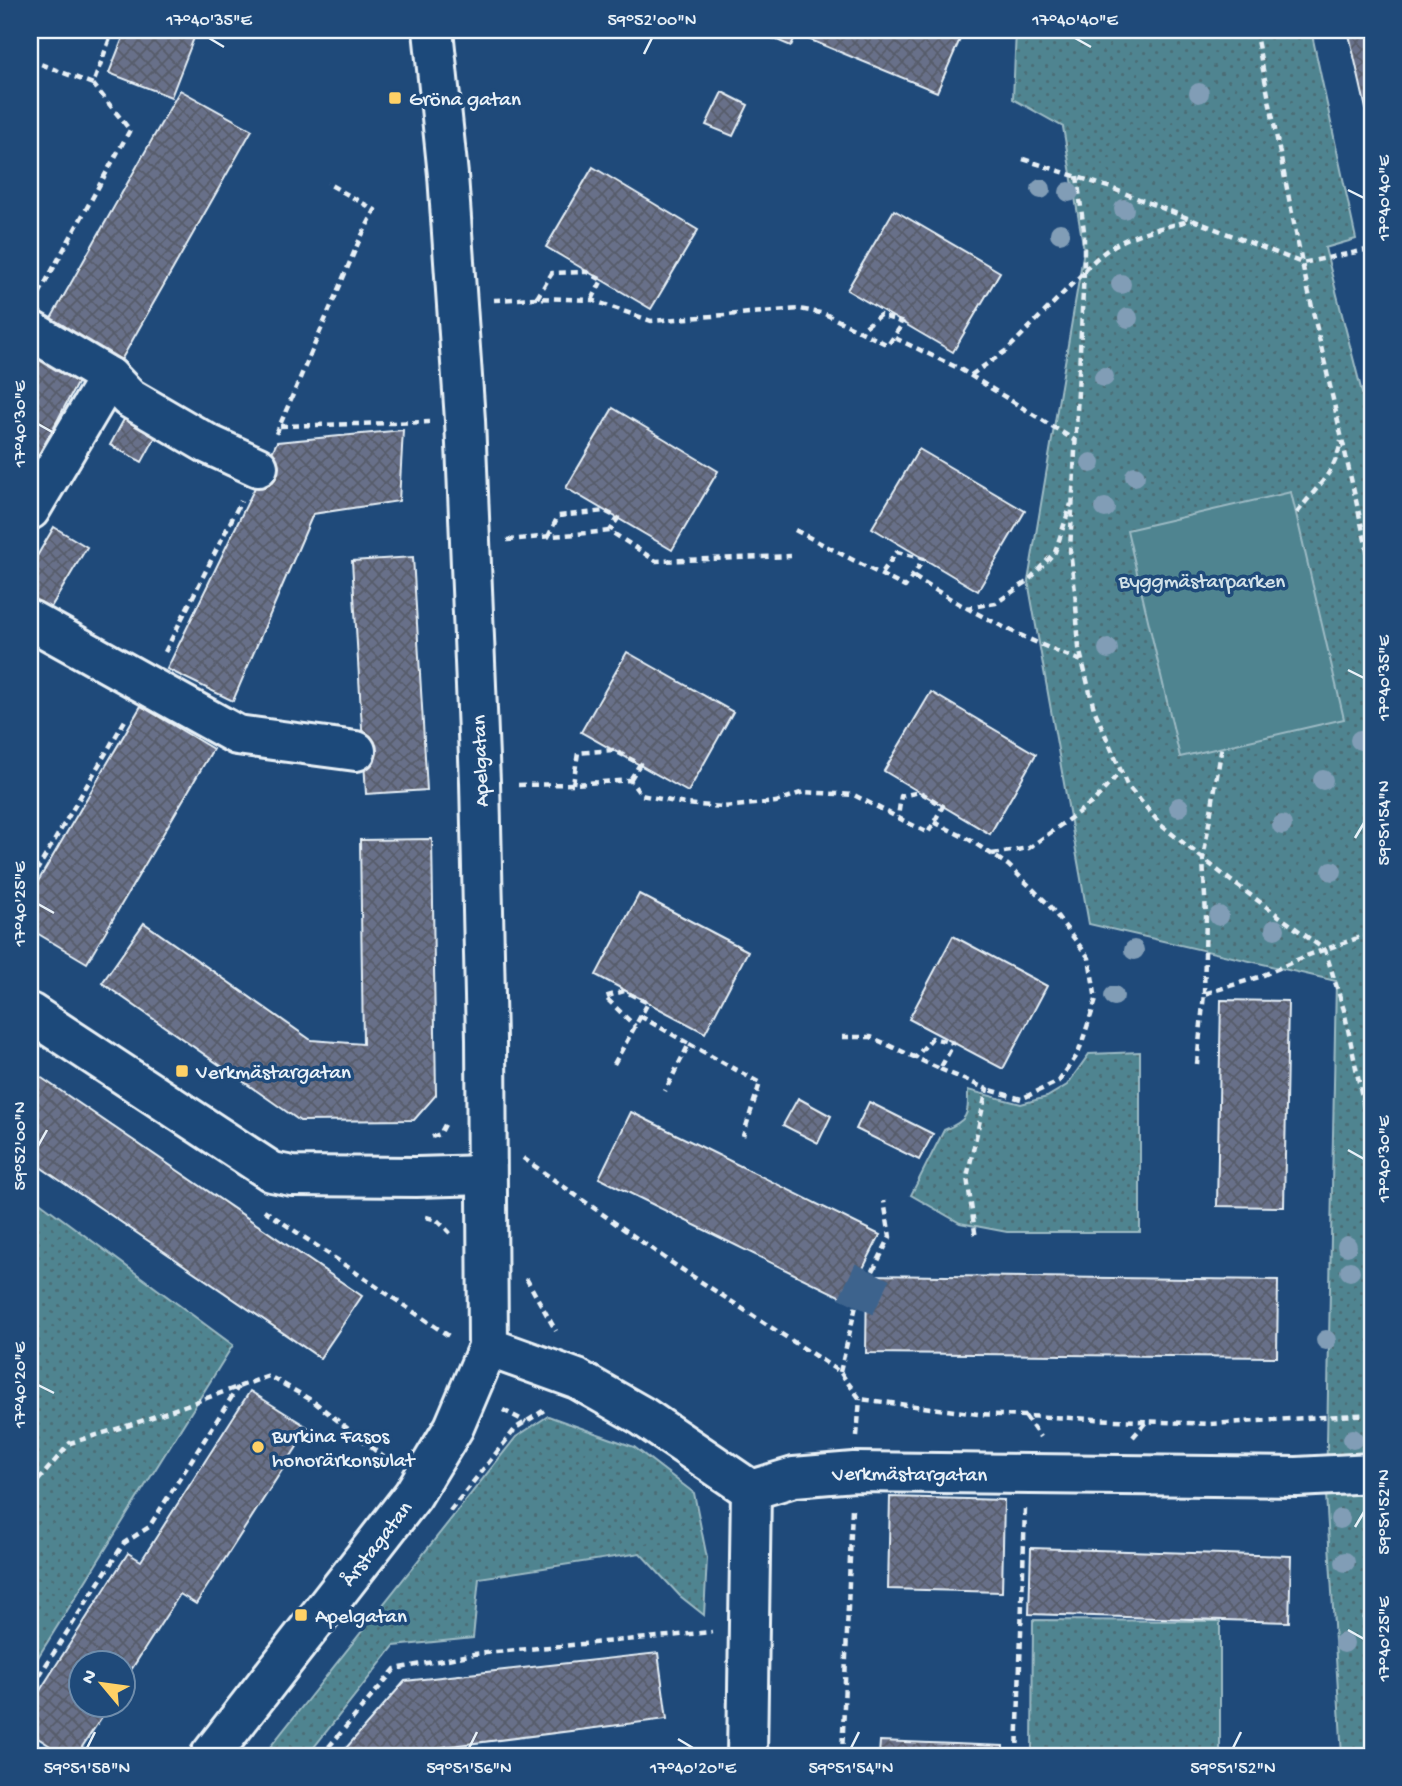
<svg xmlns="http://www.w3.org/2000/svg" width="1402" height="1786" viewBox="0 0 1402 1786" font-family="'Gochi Hand',sans-serif">
<defs>
<pattern id="green-dots" width="8" height="8" patternUnits="userSpaceOnUse" patternTransform="scale(1.75)"><rect width="8" height="8" fill="#508490"/><path d="M2 2h.1M6 6h.1" fill="none" stroke="#4c6c74" stroke-width="1.8" stroke-linecap="round"/></pattern>
<pattern id="building-cross-hatch" width="8" height="8" patternUnits="userSpaceOnUse" patternTransform="scale(1.75)"><rect width="8" height="8" fill="#687089"/><path d="M0 0l8 8M0 8l8-8" fill="none" stroke="#575c6a"/></pattern>
</defs>
<rect width="100%" height="100%" fill="#1f4a7a"/>
<filter id="ink" filterUnits="userSpaceOnUse"><feTurbulence type="fractalNoise" baseFrequency=".0143" numOctaves="2"/><feDisplacementMap in="SourceGraphic" scale="14" xChannelSelector="R" yChannelSelector="G"/><feConvolveMatrix kernelMatrix="1 2 1 2 8 2 1 2 1" color-interpolation-filters="sRGB"/></filter>
<g filter="url(#ink)">
<!-- green -->
<g fill="url(#green-dots)" stroke="#9cbac4" stroke-width="2">
<polygon points="1016,30 1311,30 1356,239 1325,248 1372,432 1372,1756 1342,1756 1326,1494 1336,981 1089,924 1028,581 1084,250 1063,127 1013,99"/>
<path d="M1140,1052V1232H1007L960,1223L911,1195L944,1130C969,1120 968,1115 968,1090L1021,1104L1047,1097L1067,1085L1089,1054Z"/>
<polygon points="30,1195 233,1345 30,1670"/>
<polygon points="548,1416 634,1447 694,1493 707,1558 704,1615 680,1596 640,1553 479,1578 473,1638 394,1646 307,1756 263,1756 516,1437"/>
<polygon points="1033,1620 1220,1621 1220,1756 1032,1756"/>
</g>
<!-- pitch -->
<polygon fill="#508490" stroke="#9cbac4" stroke-width="2" points="1291,492 1344,719 1180,757 1127,530"/>
<!-- building -->
<g fill="url(#building-cross-hatch)" stroke="#e8f1f8" stroke-width="2">
<polygon points="126,30 197,30 171,97 109,73"/>
<polygon points="753,30 798,30 791,46"/>
<polygon points="798,30 964,30 937,92 796,34"/>
<polygon points="1348,30 1372,30 1372,135"/>
<polygon points="180,90 252,130 120,362 49,322"/>
<polygon points="722,92 748,105 733,136 706,125"/>
<polygon points="593,167 698,230 651,309 546,247"/>
<polygon points="894,210 1000,272 953,352 847,290"/>
<polygon points="30,346 82,374 30,472"/>
<polygon points="613,408 718,471 672,550 566,488"/>
<polygon points="128,412 160,429 142,462 110,445"/>
<polygon points="403,430 399,501 313,514 233,701 167,669 277,442"/>
<polygon points="919,449 1025,511 978,591 872,528"/>
<polygon points="54,527 87,547 48,612 30,601 30,568"/>
<polygon points="413,557 427,790 366,794 352,561"/>
<polygon points="627,652 733,712 688,792 581,732"/>
<polygon points="931,692 1036,754 990,834 884,771"/>
<polygon points="141,706 213,749 87,963 30,929 30,895"/>
<polygon points="432,839 436,1095 414,1120 300,1121 102,983 144,923 311,1040 363,1044 360,840"/>
<polygon points="639,894 748,951 705,1033 596,975"/>
<polygon points="953,936 1047,986 1003,1069 909,1019"/>
<polygon points="1221,1000 1288,1001 1284,1207 1217,1206"/>
<polygon points="30,1070 362,1296 320,1358 30,1160"/>
<polygon points="798,1098 831,1116 818,1143 783,1125"/>
<polygon points="869,1102 933,1134 919,1160 856,1129"/>
<polygon points="631,1112 880,1235 847,1300 599,1178"/>
<polygon points="867,1275 1278,1280 1277,1357 866,1353"/>
<polygon points="250,1391 309,1428 196,1604 180,1594 122,1684 122,1664 80,1664 80,1706 109,1706 76,1756 66,1756 30,1733 30,1706 128,1553 141,1561"/>
<polygon points="890,1497 1004,1500 1002,1592 888,1589"/>
<polygon points="1031,1548 1291,1556 1289,1622 1029,1614"/>
<polygon points="658,1653 667,1719 443,1747 434,1756 339,1756 405,1681"/>
<polygon points="880,1741 1003,1746 1003,1756 879,1756"/>
</g>
<g fill="none" stroke-linecap="round" stroke-linejoin="round">
<!-- minor-tunnel -->
<polyline stroke="#3d638d" stroke-width="38" stroke-dasharray="38 19" stroke-linecap="butt" points="856,1306 873,1271"/>
<!-- minor casing -->
<g stroke="#e8f1f8" stroke-width="44">
<g id="minor">
<polyline points="30,330 109,377 129,398 208,444 258,467"/>
<polyline points="30,510 109,377"/>
<polyline points="30,620 237,735 356,751"/>
<polyline points="30,1013 272,1172 292,1176 416,1177 486,1175"/>
<path id="s1" d="M488,1347L577,1379L642,1416L751,1490L794,1477L854,1472L1297,1477L1372,1473"/>
<path id="s2" d="M210,1756L413,1495L454,1427L488,1347L486,1039L480,782L465,420L448,175L433,30"/>
<polyline points="747,1756 751,1490"/>
</g>
</g>
<!-- path -->
<g stroke="#e8f1f8" stroke-width="4.5" stroke-dasharray="7 5" stroke-linecap="butt">
<polyline points="1255,30 1302,263 1372,571"/>
<polyline points="30,60 93,84 113,30"/>
<polyline points="1023,159 1111,188 1302,263 1372,249"/>
<path d="M1077,176L1084,231V271C1119,233 1145,233 1192,220"/>
<polyline points="1084,271 1070,551 1075,591 1079,648 1094,709 1127,785 1162,826 1230,880 1325,950 1344,1010 1372,1145"/>
<polyline points="39,294 130,130 93,84"/>
<polyline points="537,298 552,273 587,272 602,280 592,300"/>
<polyline points="494,300 537,298 592,300 651,321 800,309 825,314 888,345 903,323 880,315 860,331"/>
<polyline points="895,338 960,369 1076,441"/>
<polyline points="971,375 1007,350 1084,272"/>
<polyline points="280,426 429,422"/>
<polyline points="276,434 359,241 375,210 327,183"/>
<path d="M1297,513C1316,487 1335,474 1341,441"/>
<polyline points="795,530 905,587 924,559 897,552 881,574"/>
<polyline points="548,537 558,516 605,511 618,518 610,531"/>
<polyline points="507,540 610,531 656,561 791,556"/>
<path d="M914,577C967,610 1023,639 1082,661"/>
<polyline points="966,608 996,603 1028,581 1055,552 1071,504"/>
<polyline points="165,652 241,501"/>
<polyline points="573,784 578,753 613,750 640,764 630,780"/>
<polyline points="518,785 573,784 630,780 641,795 685,804 723,807 776,802 803,792 854,795 928,833 943,806 920,792 901,796 898,817"/>
<polyline points="934,822 970,840 1008,865 1048,904 1089,958 1096,1000 1078,1054 1059,1081 1021,1099 987,1089"/>
<polyline points="992,854 1029,848 1094,801 1121,771"/>
<polyline points="30,882 127,717"/>
<polyline points="1204,994 1206,916 1203,859 1222,746"/>
<polyline points="640,1016 689,1044 665,1091"/>
<polyline points="842,1037 871,1037 940,1069 954,1043 932,1038 915,1058"/>
<polyline points="689,1044 760,1083 743,1136"/>
<polyline points="614,1064 648,1003 624,991 605,997 635,1026"/>
<polyline points="1197,1064 1204,994 1259,977 1306,956 1372,933"/>
<polyline points="940,1069 987,1089 967,1177 976,1239"/>
<polyline points="432,1137 440,1134 447,1121"/>
<polyline points="523,1158 669,1261 840,1372 860,1399 978,1414 1210,1424 1372,1414"/>
<polyline points="264,1210 449,1336"/>
<polyline points="426,1217 437,1220 450,1233"/>
<polyline points="873,1271 890,1237 884,1201"/>
<polyline points="526,1278 556,1331"/>
<polyline points="840,1372 856,1306"/>
<polyline points="503,1410 526,1422"/>
<polyline points="1025,1416 1040,1437"/>
<polyline points="857,1436 860,1399"/>
<polyline points="1133,1437 1146,1422"/>
<polyline points="30,1490 70,1443 130,1425 269,1376 313,1401 391,1463"/>
<polyline points="450,1511 516,1428 546,1409"/>
<path d="M1372,1603C1363,1614 1362,1626 1372,1638"/>
<polyline points="30,1670 39,1676 30,1688"/>
<polyline points="39,1676 124,1543 149,1527 238,1387"/>
<polyline points="321,1756 395,1669 474,1654 712,1632"/>
<polyline points="489,1756 530,1756"/>
<polyline points="842,1756 852,1508"/>
<polyline points="1017,1756 1025,1509"/>
</g>
<!-- minor -->
<use href="#minor" stroke="#1f4a7a" stroke-width="38"/>
</g>
<!-- trees -->
<g fill="#819db6">
<circle cx="1199" cy="93" r="10"/>
<circle cx="1041" cy="189" r="10"/>
<circle cx="1069" cy="192" r="10"/>
<circle cx="1124" cy="209" r="10"/>
<circle cx="1060" cy="233" r="10"/>
<circle cx="1121" cy="284" r="10"/>
<circle cx="1128" cy="318" r="10"/>
<circle cx="1104" cy="377" r="10"/>
<circle cx="1091" cy="463" r="10"/>
<circle cx="1135" cy="476" r="10"/>
<circle cx="1105" cy="508" r="10"/>
<circle cx="1108" cy="649" r="10"/>
<circle cx="1360" cy="740" r="10"/>
<circle cx="1323" cy="780" r="10"/>
<circle cx="1179" cy="807" r="10"/>
<circle cx="1282" cy="825" r="10"/>
<circle cx="1332" cy="871" r="10"/>
<circle cx="1219" cy="916" r="10"/>
<circle cx="1275" cy="929" r="10"/>
<circle cx="1134" cy="950" r="10"/>
<circle cx="1114" cy="996" r="10"/>
<circle cx="1347" cy="1246" r="10"/>
<circle cx="1350" cy="1271" r="10"/>
<circle cx="1326" cy="1340" r="10"/>
<circle cx="1353" cy="1439" r="10"/>
<circle cx="1340" cy="1519" r="10"/>
<circle cx="1345" cy="1562" r="10"/>
<circle cx="1344" cy="1643" r="10"/>
</g>
</g>
<!-- ticks -->
<path fill="none" stroke="#e8f1f8" stroke-width="2.5" d="M209,38L224,47M1075,38L1091,47M644,54L652,38M1348,190L1364,198M38,424L54,433M1348,670L1364,678M1355,838L1364,823M38,904L54,913M38,1146L47,1130M1348,1150L1364,1159M38,1385L54,1393M1355,1527L1364,1512M1348,1630L1364,1639M678,1739L693,1748M87,1748L95,1732M469,1748L477,1732M851,1748L859,1732M1233,1748L1241,1732"/>
<!-- markers -->
<g fill="#ffd166" stroke="#1f4a7a" stroke-width="2.5">
<rect x="388" y="91" width="14" height="14" rx="3.5"/>
<rect x="175" y="1064" width="14" height="14" rx="3.5"/>
<circle cx="258" cy="1447" r="7"/>
<rect x="294" y="1608" width="14" height="14" rx="3.5"/>
</g>
<g text-anchor="middle" stroke-width="7" stroke-linejoin="round" paint-order="stroke">
<!-- poi labels -->
<g font-size="21" fill="#e8f1f8" stroke="#1f4a7a" text-anchor="start">
<text x="409" y="105">Gröna gatan</text>
<text x="196" y="1078">Verkmästargatan</text>
<text x="272" y="1442">Burkina Fasos<tspan x="272" dy="24">honorärkonsulat</tspan></text>
<text x="315" y="1622">Apelgatan</text>
</g>
<!-- park labels -->
<g font-size="21" fill="#d1e1e8" stroke="#1f4a7a">
<text x="1202" y="587">Byggmästarparken</text>
</g>
<!-- street labels -->
<g font-size="21" fill="#e8f1f8" stroke="#1f4a7a">
<text transform="translate(479 761) rotate(-92)" y="7">Apelgatan</text>
<text dy="7" stroke="none"><textPath href="#s1" startOffset="462">Verkmästargatan</textPath></text>
<text dy="7" stroke="none"><textPath href="#s2" startOffset="270">Årstagatan</textPath></text>
</g>
</g>
<!-- margin -->
<rect width="1402" height="1786" fill="none" stroke="#1f4a7a" stroke-width="77"/>
<!-- north arrow -->
<g transform="translate(102 1684) rotate(299)"><circle r="33" fill="#1f4a7a" stroke="#6f8dac" stroke-width="2"/>
<path d="M0-5L12 26L0 18L-12 26Z" fill="#ffd166"/>
<text y="-10" font-size="19" font-weight="bold" text-anchor="middle" fill="#e8f1f8">N</text>
</g>
<rect x="38" y="38" width="1326" height="1710" fill="none" stroke="#e8f1f8" stroke-width="2.5"/>
<g font-size="18" text-anchor="middle" fill="#e8f1f8">
<text x="209" y="25">17°40'35"E</text>
<text x="652" y="25">59°52'00"N</text>
<text x="1075" y="25">17°40'40"E</text>
<text transform="translate(1383 198) rotate(-90)" y="6">17°40'40"E</text>
<text transform="translate(19 424) rotate(-90)" y="6">17°40'30"E</text>
<text transform="translate(1383 678) rotate(-90)" y="6">17°40'35"E</text>
<text transform="translate(1383 823) rotate(-90)" y="6">59°51'54"N</text>
<text transform="translate(19 904) rotate(-90)" y="6">17°40'25"E</text>
<text transform="translate(19 1146) rotate(-90)" y="6">59°52'00"N</text>
<text transform="translate(1383 1159) rotate(-90)" y="6">17°40'30"E</text>
<text transform="translate(19 1385) rotate(-90)" y="6">17°40'20"E</text>
<text transform="translate(1383 1512) rotate(-90)" y="6">59°51'52"N</text>
<text transform="translate(1383 1639) rotate(-90)" y="6">17°40'25"E</text>
<text x="87" y="1773">59°51'58"N</text>
<text x="469" y="1773">59°51'56"N</text>
<text x="693" y="1773">17°40'20"E</text>
<text x="851" y="1773">59°51'54"N</text>
<text x="1233" y="1773">59°51'52"N</text>
</g>
</svg>
